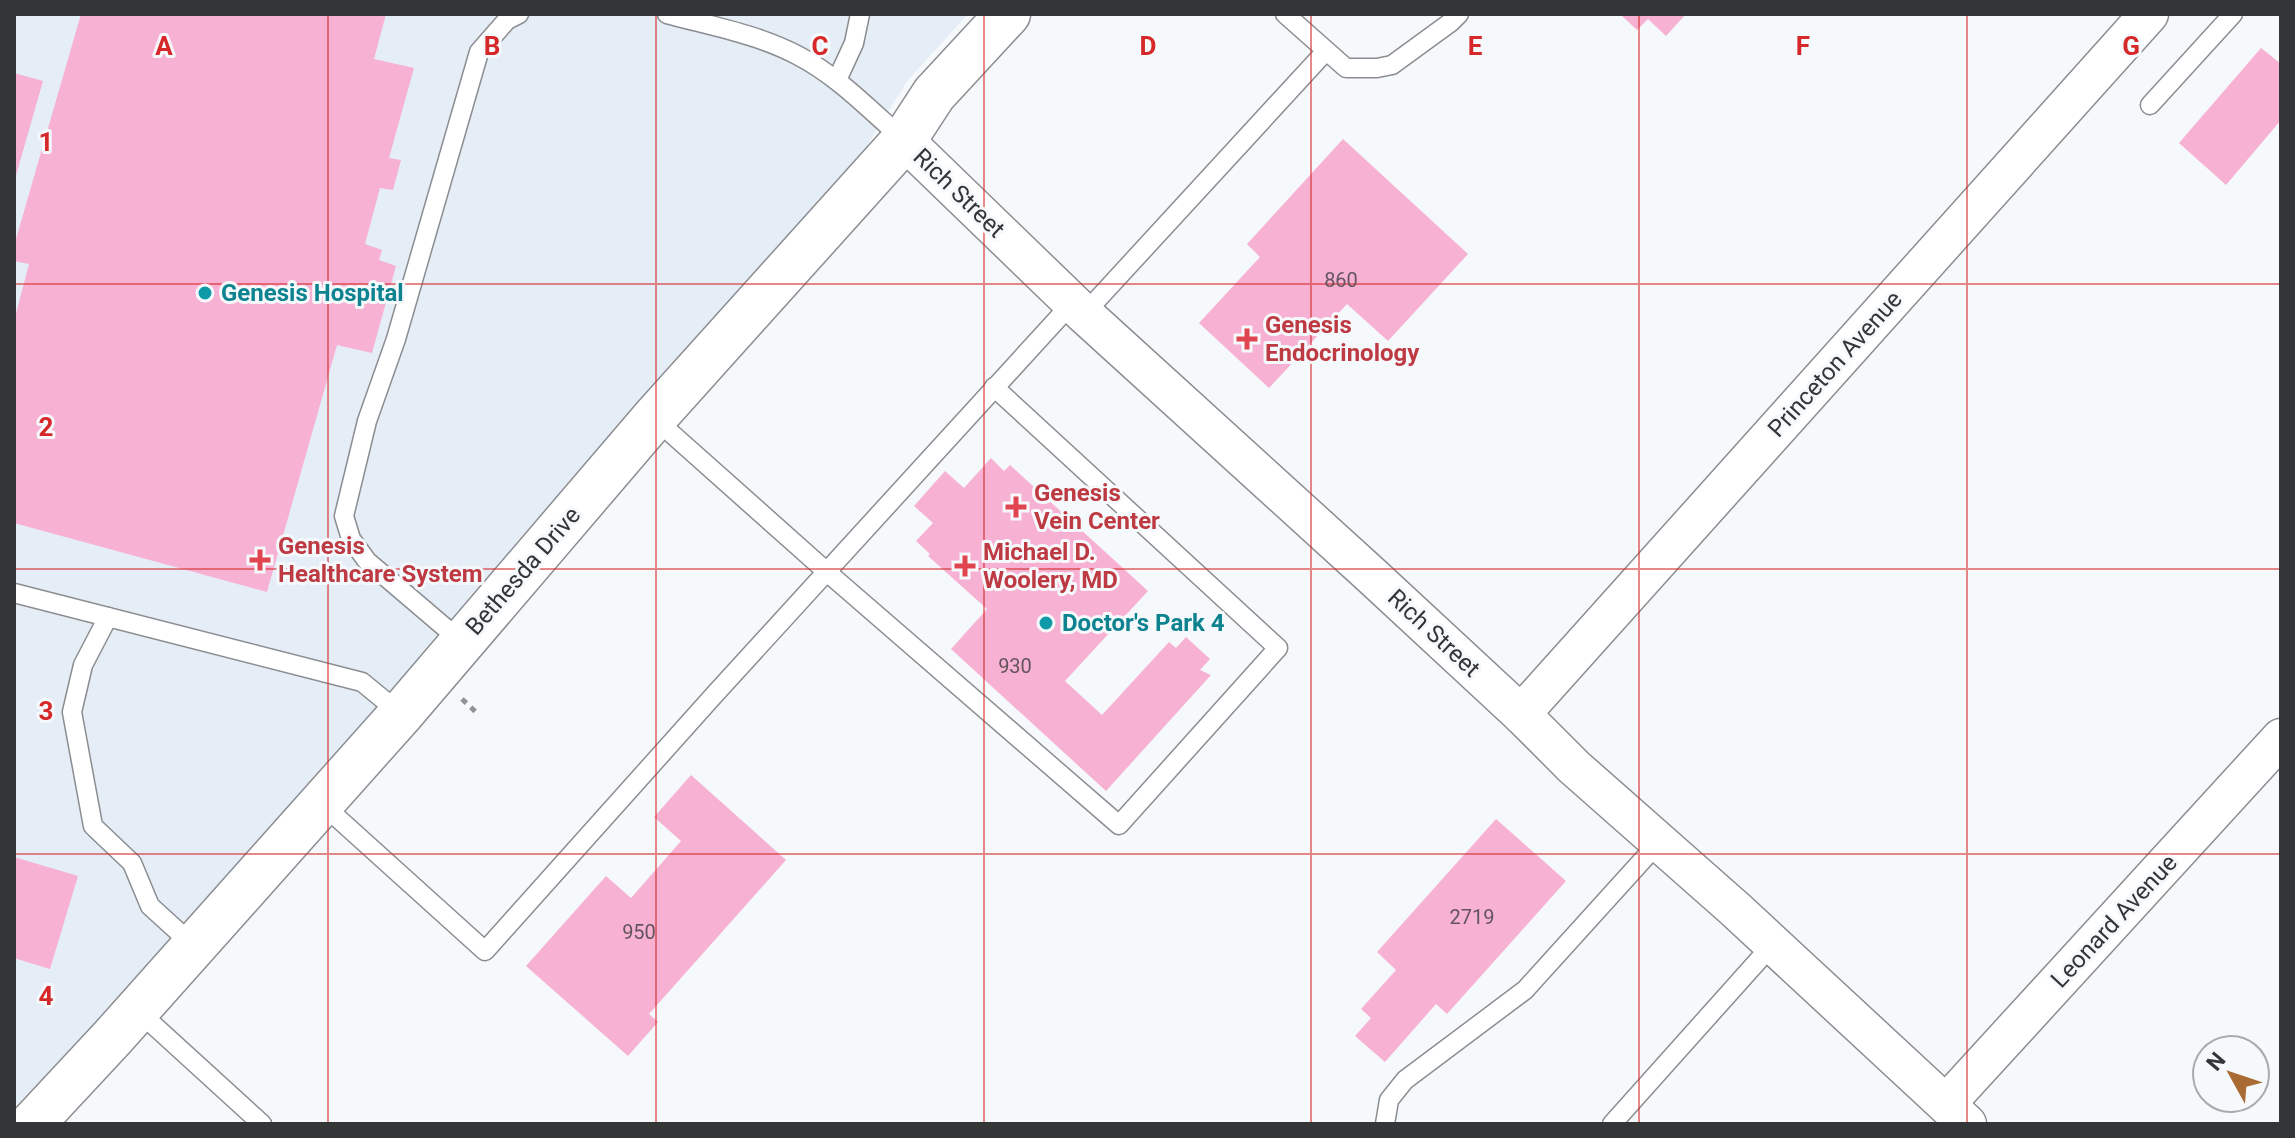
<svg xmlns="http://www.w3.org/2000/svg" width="2295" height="1138" viewBox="0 0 2295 1138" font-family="Roboto,sans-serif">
<rect width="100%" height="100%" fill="#f6f9fc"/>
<!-- built -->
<polygon fill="#e5edf7" points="14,14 968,14 908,80 858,160 153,960 14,1114"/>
<!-- building -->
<g fill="#f6b1d3">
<polygon points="81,14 386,14 374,59 414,68 389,158 401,160 393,190 380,188 365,244 382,250 379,260 396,266 372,353 337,345 267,592 14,523 14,321 29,264 14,261 14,246"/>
<polygon points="1620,14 1686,14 1666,36 1648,19 1637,30"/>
<polygon points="2261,48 2281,64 2281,120 2226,185 2179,143"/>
<polygon points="14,73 43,81 15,179 14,179"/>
<polygon points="1343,139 1468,254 1388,341 1347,304 1269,388 1199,323 1260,257 1247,244"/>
<polygon points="991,458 1004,471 1010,465 1148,591 1065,681 1102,715 1169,642 1176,648 1186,637 1210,659 1200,670 1211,675 1106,791 951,649 987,609 928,556 930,554 916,541 933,523 914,506 945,471 964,488"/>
<polygon points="691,775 786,860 649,1014 658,1022 628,1056 526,966 606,876 631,898 681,841 654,817"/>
<polygon points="1496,819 1566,881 1447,1014 1436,1004 1385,1062 1355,1036 1371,1018 1361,1009 1396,970 1377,952"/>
<polygon points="14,857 78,876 50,969 14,958"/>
</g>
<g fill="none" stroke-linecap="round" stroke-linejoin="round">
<!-- lane casing -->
<g stroke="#8b8d91" stroke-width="21">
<g id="lane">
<path d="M667,14C711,26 757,34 797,55C838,76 870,110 904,140"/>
<polyline points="1285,14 1346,68 1377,68 1392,65 1451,22 1459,14"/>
<polyline points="837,80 854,43 860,14"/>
<polyline points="2150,105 2233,14"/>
<polyline points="1084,314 1325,52"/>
<polyline points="654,418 827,572 1119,825 1278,648 994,387"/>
<polyline points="14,593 362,682 401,714"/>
<polyline points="108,617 83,665 72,712 93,826 132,863 150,906 194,946"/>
<polyline points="462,642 367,561 351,539 344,516 367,421 396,339 479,52 507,20 519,14"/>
<polyline points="321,803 485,951 715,694 1073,302"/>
<polyline points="137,1010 262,1124"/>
<polyline points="1385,1124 1389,1100 1405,1080 1525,990 1659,842"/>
<polyline points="1612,1124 1773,944"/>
</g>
</g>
<!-- street casing -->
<g stroke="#8b8d91" stroke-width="41">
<g id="street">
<polyline points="904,140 1084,314 1371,575 1521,714 1574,767 1735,909 1967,1124"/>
<polyline points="1521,714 2149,14"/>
<polyline points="1946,1104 2281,738"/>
</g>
</g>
<!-- secondary casing -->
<g stroke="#8b8d91" stroke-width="47">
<polyline id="secondary" points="32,1124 113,1037 401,714 654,418 904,140 934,94 1008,14"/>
</g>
<!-- path -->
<polyline stroke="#909294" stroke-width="5" stroke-dasharray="6 6" stroke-linecap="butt" points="462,699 478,714"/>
<!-- lane -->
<use href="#lane" stroke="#fff" stroke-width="18"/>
<!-- street -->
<use href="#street" stroke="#fff" stroke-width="38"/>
<!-- secondary -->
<use href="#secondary" stroke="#fff" stroke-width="44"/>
</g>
<!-- grid -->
<path fill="none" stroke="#d62828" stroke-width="2" stroke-opacity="0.55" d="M328,14V1124M656,14V1124M984,14V1124M1311,14V1124M1639,14V1124M1967,14V1124M14,284H2281M14,569H2281M14,854H2281"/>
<!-- markers -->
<g fill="#0f9aa8" stroke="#f6f9fc" stroke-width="3">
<circle cx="205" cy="293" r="8"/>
<circle cx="1046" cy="623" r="8"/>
</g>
<g fill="#e0444e" stroke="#f6f9fc" stroke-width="3">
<path d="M1243 327h8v8h8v8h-8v8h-8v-8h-8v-8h8z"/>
<path d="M1012 495h8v8h8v8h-8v8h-8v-8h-8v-8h8z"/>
<path d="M256 548h8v8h8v8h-8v8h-8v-8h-8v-8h8z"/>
<path d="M961 554h8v8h8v8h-8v8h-8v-8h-8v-8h8z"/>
</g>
<g text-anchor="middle" stroke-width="6" stroke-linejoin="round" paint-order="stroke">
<!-- number labels -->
<g font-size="20" fill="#64545d">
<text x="1341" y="287">860</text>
<text x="1015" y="673">930</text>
<text x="1472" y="924">2719</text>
<text x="639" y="939">950</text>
</g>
<!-- street labels -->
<g font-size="24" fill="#343536" stroke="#f6f9fc">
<text transform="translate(959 193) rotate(44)" y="8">Rich Street</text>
<text transform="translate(1835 364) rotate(-48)" y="8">Princeton Avenue</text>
<text transform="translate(523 571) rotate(-49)" y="8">Bethesda Drive</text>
<text transform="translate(1434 633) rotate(43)" y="8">Rich Street</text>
<text transform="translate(2114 921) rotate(-47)" y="8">Leonard Avenue</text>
</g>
<!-- culture labels -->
<g font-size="24" font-weight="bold" fill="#0d838f" stroke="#f6f9fc" text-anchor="start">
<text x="221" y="301">Genesis Hospital</text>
<text x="1062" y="631">Doctor's Park 4</text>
</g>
<!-- health labels -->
<g font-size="24" font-weight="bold" fill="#be3a42" stroke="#f6f9fc" text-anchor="start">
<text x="1265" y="333">Genesis<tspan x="1265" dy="28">Endocrinology</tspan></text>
<text x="1034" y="501">Genesis<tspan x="1034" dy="28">Vein Center</tspan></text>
<text x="278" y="554">Genesis<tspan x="278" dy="28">Healthcare System</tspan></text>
<text x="983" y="560">Michael D.<tspan x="983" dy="28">Woolery, MD</tspan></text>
</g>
</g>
<g font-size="26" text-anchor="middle" font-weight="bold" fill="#d62828" stroke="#f6f9fc" stroke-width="6" stroke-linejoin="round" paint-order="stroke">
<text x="164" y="55">A</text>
<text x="492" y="55">B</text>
<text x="820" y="55">C</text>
<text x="1148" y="55">D</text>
<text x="1475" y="55">E</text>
<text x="1803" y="55">F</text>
<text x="2131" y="55">G</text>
<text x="46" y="151">1</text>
<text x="46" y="436">2</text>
<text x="46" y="720">3</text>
<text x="46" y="1005">4</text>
</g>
<!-- border -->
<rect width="2295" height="1138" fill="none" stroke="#343536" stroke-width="32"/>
<!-- north arrow -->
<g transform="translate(2231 1074) rotate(310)"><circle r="38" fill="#f6f9fc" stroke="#a8abad" stroke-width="2"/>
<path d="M0-6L14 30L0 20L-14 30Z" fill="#aa6a33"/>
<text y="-12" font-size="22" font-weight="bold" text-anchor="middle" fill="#343536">N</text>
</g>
</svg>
